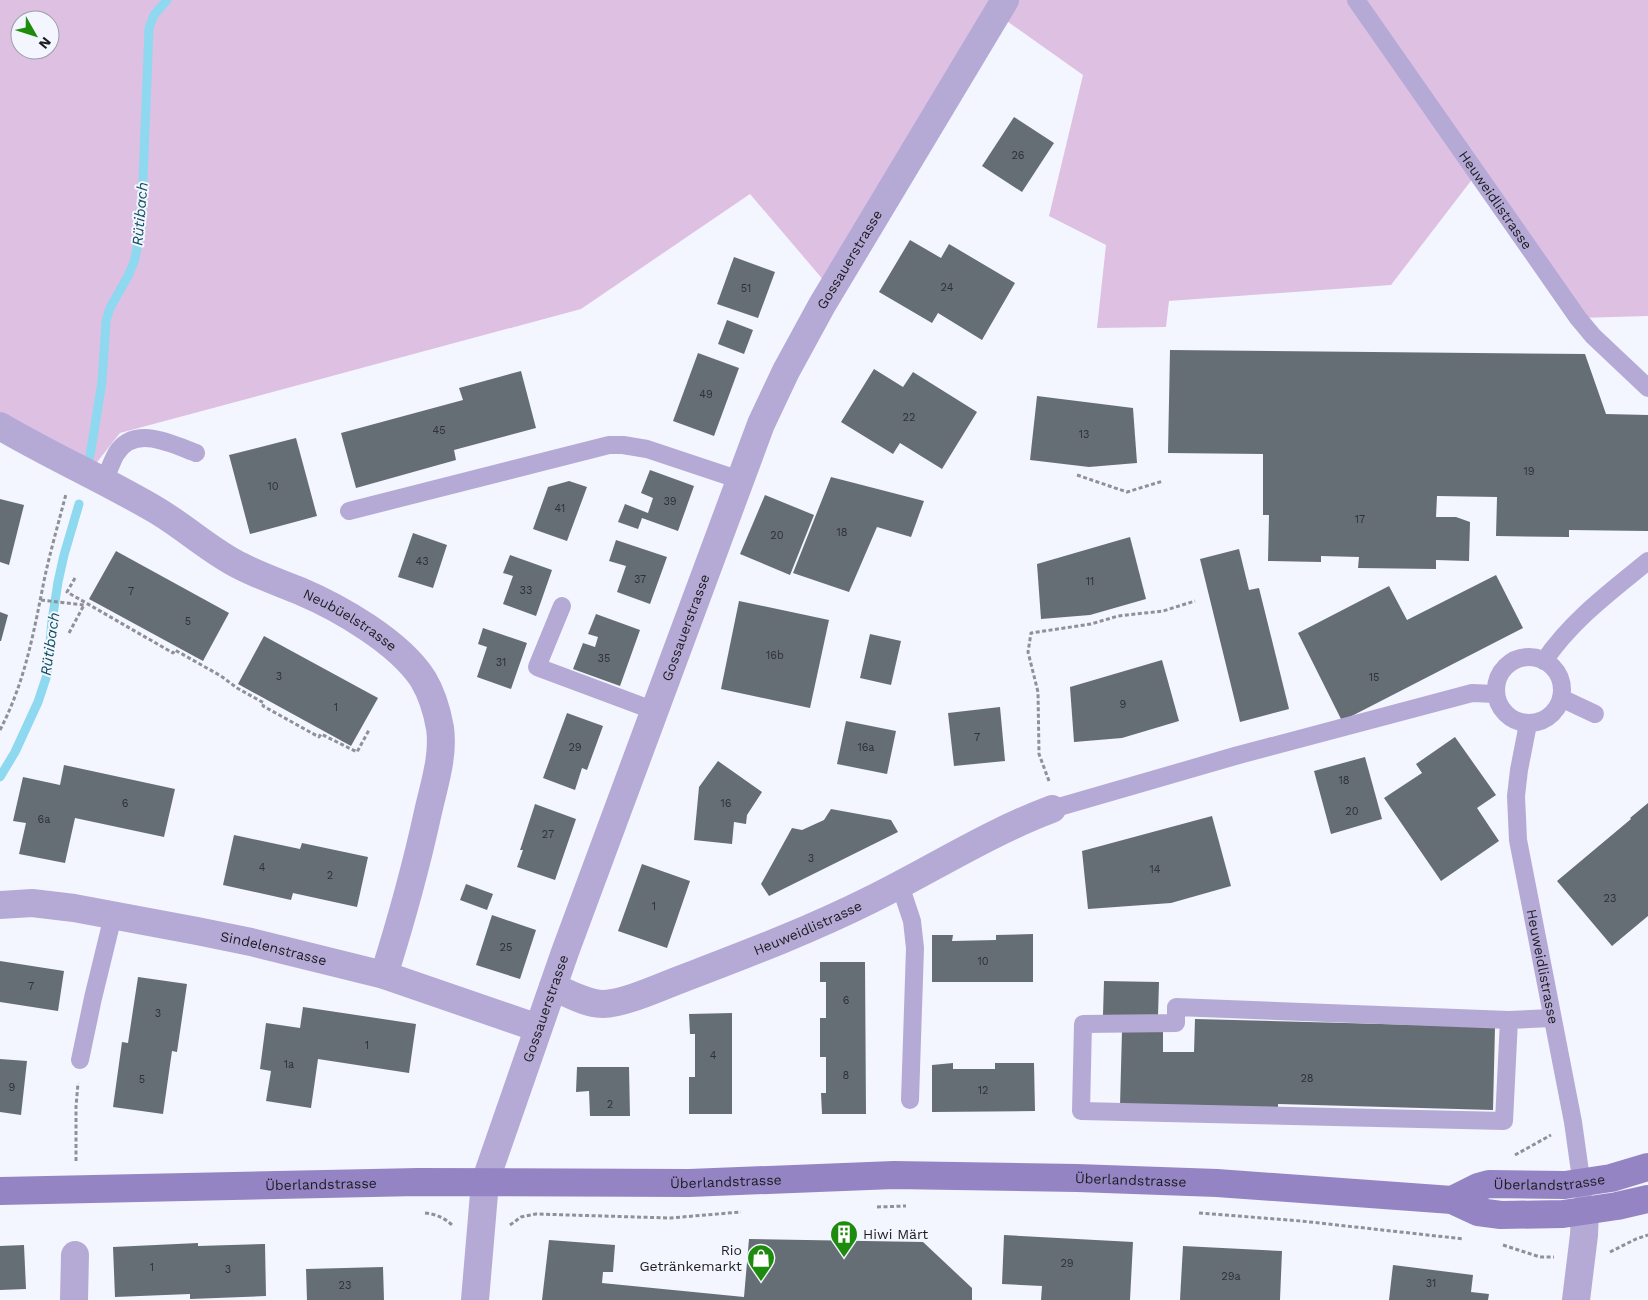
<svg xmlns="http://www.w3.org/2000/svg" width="1648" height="1300" viewBox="0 0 1648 1300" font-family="'Work Sans',sans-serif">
<rect width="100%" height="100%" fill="#f3f6fe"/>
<!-- green -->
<path fill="#dec0e3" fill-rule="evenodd" d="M0,0H1648V316L1578,318L1477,173L1391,285L1169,301L1166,327L1097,328L1106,245L1049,216L1083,75L997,14L831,289L750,194L581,309L120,433L94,466L0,412ZM20,20H50V50H20Z"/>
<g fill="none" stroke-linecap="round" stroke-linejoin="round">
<!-- stream -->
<g stroke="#8ed9ef" stroke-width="9">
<polyline points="90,456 102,382 106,321 110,308 128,276 134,262 141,231 149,28 154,15 167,0"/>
<polyline points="0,777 15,752 38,702 47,675 52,621 58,582 64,555 79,504"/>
</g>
</g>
<!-- building -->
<g fill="#666e75">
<polygon points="1014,117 1054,143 1022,192 982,166"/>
<polygon points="910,240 941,258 949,244 1015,283 982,340 938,313 932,323 879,292"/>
<polygon points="734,257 775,272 758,318 717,304"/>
<polygon points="727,320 753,330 744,354 718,344"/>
<polygon points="1170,350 1585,354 1606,414 1648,415 1648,531 1569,530 1569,537 1496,536 1497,497 1437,496 1436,517 1456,517 1470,522 1469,561 1436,560 1436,569 1358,568 1359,557 1321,556 1321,562 1268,561 1269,515 1263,515 1263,454 1168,453"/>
<polygon points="698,353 739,368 714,436 673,421"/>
<polygon points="874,369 903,387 913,372 977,412 942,469 900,443 893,454 841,422"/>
<polygon points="521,371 536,428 454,450 456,460 356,488 341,433 463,400 459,388"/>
<polygon points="1037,396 1133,408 1137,463 1089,467 1030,460"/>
<polygon points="296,438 317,516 250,534 229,455"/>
<polygon points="650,470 694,486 678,531 642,518 638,529 618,522 625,504 648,513 653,498 641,493"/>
<polygon points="831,477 924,501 911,537 877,527 849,592 793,573"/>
<polygon points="569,481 587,487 567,541 533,529 548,487"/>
<polygon points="765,495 814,515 790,575 740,554"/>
<polygon points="0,499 24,505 9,565 0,562"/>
<polygon points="413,533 447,545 433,588 398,577"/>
<polygon points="1130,537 1146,599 1090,615 1041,619 1037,564"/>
<polygon points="616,540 667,557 650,604 617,592 626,566 609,561"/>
<polygon points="1239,549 1249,590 1259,588 1289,709 1240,722 1200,559"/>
<polygon points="116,551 229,613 203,661 89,599"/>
<polygon points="510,555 552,570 536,616 503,604 513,576 503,573"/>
<polygon points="1496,575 1523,628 1342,721 1298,633 1389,586 1407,620"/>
<polygon points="739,601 829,620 810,708 721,689"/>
<polygon points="0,612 8,615 1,641 0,641"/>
<polygon points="596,614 640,630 620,686 573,669 583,643 595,647 598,637 588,634"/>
<polygon points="483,628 527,643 511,689 477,677 487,647 478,644"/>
<polygon points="870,634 901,641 891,685 860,678"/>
<polygon points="264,636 378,698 351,746 238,684"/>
<polygon points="1162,660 1179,721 1122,738 1074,742 1070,687"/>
<polygon points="1000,707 1005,761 954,766 948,713"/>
<polygon points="567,713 603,726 587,770 582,768 575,790 543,778"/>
<polygon points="846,721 896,731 887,774 837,764"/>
<polygon points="1455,737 1496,795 1477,808 1499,841 1441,881 1384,798 1422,773 1416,764"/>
<polygon points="1365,757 1382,819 1331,834 1314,771"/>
<polygon points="718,761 762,792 747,815 746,824 734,822 732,844 694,840 699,787"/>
<polygon points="64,765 175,789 164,837 75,818 65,863 19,854 26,823 13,821 23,777 60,785"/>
<polygon points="1648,803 1648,916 1612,946 1557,881 1631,819 1630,818"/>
<polygon points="535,804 576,819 555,880 517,867 523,850 520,850"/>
<polygon points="831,809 891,820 898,832 769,896 761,884 792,828 802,830 824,820"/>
<polygon points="1212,816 1231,886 1171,903 1088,909 1082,851"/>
<polygon points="234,835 300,849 302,843 368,857 357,907 293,893 291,900 223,885"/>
<polygon points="642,864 690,881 667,948 618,931"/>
<polygon points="466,884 493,894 487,910 460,900"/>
<polygon points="492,915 536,930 520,979 476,965"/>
<polygon points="1033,934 1033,982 932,982 932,935 953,935 952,941 996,940 996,935"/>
<polygon points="0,961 64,971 58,1011 0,1002"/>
<polygon points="820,962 865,962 866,1114 822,1114 821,1093 826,1093 826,1057 820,1057 820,1018 826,1018 826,982 820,982"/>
<polygon points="138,977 187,984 177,1052 172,1051 163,1114 113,1107 122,1042 128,1043"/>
<polygon points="1104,981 1159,982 1158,1016 1103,1015"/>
<polygon points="303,1007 416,1024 409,1073 318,1059 311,1108 266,1101 271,1071 260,1069 266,1023 300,1028"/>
<polygon points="732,1013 732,1114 689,1114 689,1077 695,1077 695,1034 690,1034 689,1014"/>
<polygon points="1195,1019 1495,1027 1493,1110 1278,1104 1278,1110 1120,1106 1122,1031 1163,1032 1163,1052 1194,1052"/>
<polygon points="0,1059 27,1061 21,1115 0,1112"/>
<polygon points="953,1063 953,1069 995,1069 995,1063 1034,1063 1035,1111 932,1112 932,1065"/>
<polygon points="577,1067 629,1067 630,1116 590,1116 589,1091 576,1092"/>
<polygon points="1004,1235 1133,1242 1130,1300 1041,1300 1042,1286 1002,1284"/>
<polygon points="749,1239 923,1242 972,1288 972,1300 542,1300 549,1240 615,1245 613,1272 603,1272 602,1283 744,1297"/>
<polygon points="198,1243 198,1246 265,1244 266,1296 190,1299 190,1294 115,1297 113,1247"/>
<polygon points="24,1245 26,1289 0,1290 0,1246"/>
<polygon points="1183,1246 1282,1251 1280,1300 1180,1300"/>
<polygon points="1393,1265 1473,1275 1471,1292 1489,1294 1488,1300 1389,1300"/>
<polygon points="383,1267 384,1300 307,1300 306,1269"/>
</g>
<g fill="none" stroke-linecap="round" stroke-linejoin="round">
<!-- path -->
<g stroke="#8f9197" stroke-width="3" stroke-dasharray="4 2.5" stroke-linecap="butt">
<polyline points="1077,475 1127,492 1163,481"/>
<polyline points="75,578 67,592 173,653 175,650 221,676 237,688 264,703 263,706 319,737 321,734 357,752 369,730"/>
<polyline points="41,600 84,605"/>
<polyline points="69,633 84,605"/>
<path d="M0,730C26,680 34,630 45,576C51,549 59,521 66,494"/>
<polyline points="1049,781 1039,754 1038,692 1028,652 1031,633 1091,624 1118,616 1163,611 1195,601"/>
<polyline points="1515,1155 1551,1135"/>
<polyline points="76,1161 76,1107 78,1083"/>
<polyline points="877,1207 906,1206"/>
<path d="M425,1213C436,1214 445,1218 453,1226"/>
<polyline points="1199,1213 1301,1221 1464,1239"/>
<polyline points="510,1225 521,1217 536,1214 670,1218 741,1212"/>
<polyline points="1503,1245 1540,1257 1554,1257"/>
<polyline points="1610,1252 1636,1239 1648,1235"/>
</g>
<!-- service -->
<g stroke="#b5aad6" stroke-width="18">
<path id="s1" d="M1356,0L1578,318L1593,336L1648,388"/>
<path d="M104,482C108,473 111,463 116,454C134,424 172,444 196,453"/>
<polyline points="349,511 609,445 623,445 647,449 740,480"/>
<polyline points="562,606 537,667 655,711"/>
<circle cx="1529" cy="690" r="33"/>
<path d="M1544,661C1572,620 1610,592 1648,561"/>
<polyline points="1561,698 1595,714"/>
<path id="s2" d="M1528,724L1519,770L1516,796L1518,840L1573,1122L1583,1193"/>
<polyline points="1052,809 1235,756 1472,693 1496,694"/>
<polyline points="900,885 912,921 915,948 910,1100"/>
<polyline points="1509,1020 1504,1121 1081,1111 1083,1024 1176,1023 1176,1007 1509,1020 1552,1018"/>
<polyline points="80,1060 93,998 113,916"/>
</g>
<!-- minor -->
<g stroke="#b5aad6" stroke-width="28">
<path id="s3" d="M0,426C51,456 105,480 156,510C183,526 206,547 233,562C254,574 278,582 300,591C340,608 399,642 423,679C432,694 437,711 440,728C444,756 434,785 428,812C416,867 401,921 384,975"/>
<path id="s4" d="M0,905L32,903L74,908L197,931L251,942L384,975L538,1028"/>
<path id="s5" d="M553,987C568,993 586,1004 603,1004C626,1004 669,983 692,975C752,952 812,929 870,900C931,870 988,833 1052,809"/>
<polyline points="74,1300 75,1255"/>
<polyline points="1576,1300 1584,1235 1585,1211"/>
</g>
<!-- tertiary -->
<path stroke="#b5aad6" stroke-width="28" id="s6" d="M475,1300L485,1182L565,952L761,424L786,371L822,305L1005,0"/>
<!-- secondary -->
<g stroke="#9584c4" stroke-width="28">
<path id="s7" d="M0,1191L418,1182L689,1183L894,1175L1077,1178L1217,1183L1452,1200L1478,1212L1501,1215L1563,1214L1617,1206L1648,1199"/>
<path id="s8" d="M1452,1200L1478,1187L1489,1184L1565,1185L1611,1178L1648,1167"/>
</g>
</g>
<!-- icons -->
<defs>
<g id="building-pin" transform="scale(1.4375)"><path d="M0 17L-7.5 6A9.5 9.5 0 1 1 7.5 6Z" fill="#1d8b0b" stroke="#f3f6fe"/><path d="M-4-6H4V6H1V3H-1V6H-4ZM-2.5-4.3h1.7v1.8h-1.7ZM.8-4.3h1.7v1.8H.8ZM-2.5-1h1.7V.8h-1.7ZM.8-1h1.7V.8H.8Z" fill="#fff"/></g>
<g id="shop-pin" transform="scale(1.4375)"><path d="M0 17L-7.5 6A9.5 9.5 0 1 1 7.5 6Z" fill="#1d8b0b" stroke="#f3f6fe"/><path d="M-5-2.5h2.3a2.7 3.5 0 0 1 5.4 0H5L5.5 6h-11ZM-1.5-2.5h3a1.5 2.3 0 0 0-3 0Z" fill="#fff"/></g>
</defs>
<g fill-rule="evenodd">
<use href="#building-pin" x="844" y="1234"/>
<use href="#shop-pin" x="761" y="1258"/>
</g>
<g text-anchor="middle" stroke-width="4" stroke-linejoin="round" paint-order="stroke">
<!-- number labels -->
<g font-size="11" fill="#2e3136">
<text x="1018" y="159">26</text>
<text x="947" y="291">24</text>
<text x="746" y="292">51</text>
<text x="706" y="398">49</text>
<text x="909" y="421">22</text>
<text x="439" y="434">45</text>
<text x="1084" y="438">13</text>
<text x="1529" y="475">19</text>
<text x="273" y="490">10</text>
<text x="670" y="505">39</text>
<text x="560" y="512">41</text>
<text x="1360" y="523">17</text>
<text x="842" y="536">18</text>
<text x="777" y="539">20</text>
<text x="422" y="565">43</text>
<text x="640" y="583">37</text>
<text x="1090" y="585">11</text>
<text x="526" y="594">33</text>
<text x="131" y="595">7</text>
<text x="188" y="625">5</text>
<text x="775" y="659">16b</text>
<text x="604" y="662">35</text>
<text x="501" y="666">31</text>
<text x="279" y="680">3</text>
<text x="1374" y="681">15</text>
<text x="1123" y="708">9</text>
<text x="336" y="711">1</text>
<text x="977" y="741">7</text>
<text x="575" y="751">29</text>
<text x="866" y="751">16a</text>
<text x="1344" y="784">18</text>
<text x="125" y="807">6</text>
<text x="726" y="807">16</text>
<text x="1352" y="815">20</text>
<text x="44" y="823">6a</text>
<text x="548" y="838">27</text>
<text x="811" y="862">3</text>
<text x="262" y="871">4</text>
<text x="1155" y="873">14</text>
<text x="330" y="879">2</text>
<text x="1610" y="902">23</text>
<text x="654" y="910">1</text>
<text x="506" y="951">25</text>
<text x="983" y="965">10</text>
<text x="31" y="990">7</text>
<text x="846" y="1004">6</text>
<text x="158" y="1017">3</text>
<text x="367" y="1049">1</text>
<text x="713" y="1059">4</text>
<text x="289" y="1068">1a</text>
<text x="846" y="1079">8</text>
<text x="1307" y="1082">28</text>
<text x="142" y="1083">5</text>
<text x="12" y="1091">9</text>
<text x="983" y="1094">12</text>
<text x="610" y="1108">2</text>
<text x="1067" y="1267">29</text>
<text x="152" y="1271">1</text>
<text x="228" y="1273">3</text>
<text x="1231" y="1280">29a</text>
<text x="1431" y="1287">31</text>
<text x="345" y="1289">23</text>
</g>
<!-- street labels -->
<g font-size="14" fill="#1c1d21" stroke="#f3f6fe">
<text dy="5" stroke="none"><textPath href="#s1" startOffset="244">Heuweidlistrasse</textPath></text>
<text dy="5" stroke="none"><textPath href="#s6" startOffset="1112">Gossauerstrasse</textPath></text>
<text dy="5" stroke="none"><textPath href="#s3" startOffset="401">Neubüelstrasse</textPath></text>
<text dy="5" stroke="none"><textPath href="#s6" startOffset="708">Gossauerstrasse</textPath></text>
<text dy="5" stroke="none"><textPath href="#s5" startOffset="272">Heuweidlistrasse</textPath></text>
<text dy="5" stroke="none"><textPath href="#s4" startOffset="278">Sindelenstrasse</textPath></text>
<text dy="5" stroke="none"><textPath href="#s2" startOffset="246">Heuweidlistrasse</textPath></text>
<text dy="5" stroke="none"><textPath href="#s6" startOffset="302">Gossauerstrasse</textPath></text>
<text dy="5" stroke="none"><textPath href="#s7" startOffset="1131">Überlandstrasse</textPath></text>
<text dy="5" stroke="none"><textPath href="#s7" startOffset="726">Überlandstrasse</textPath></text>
<text dy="5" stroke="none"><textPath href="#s8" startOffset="101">Überlandstrasse</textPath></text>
<text dy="5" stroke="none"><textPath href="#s7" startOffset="321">Überlandstrasse</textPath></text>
</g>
<!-- poi labels -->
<g font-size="14" fill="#1c1d21" stroke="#f3f6fe" text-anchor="start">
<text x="863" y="1239">Hiwi Märt</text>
<text x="742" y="1255" text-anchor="end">Rio<tspan x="742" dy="16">Getränkemarkt</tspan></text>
</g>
<!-- water labels -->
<g font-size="15" font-style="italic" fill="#105060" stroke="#f3f6fe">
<text transform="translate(140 214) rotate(-85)" y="5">Rütibach</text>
<text transform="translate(50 644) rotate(-82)" y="5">Rütibach</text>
</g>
</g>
<!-- north arrow -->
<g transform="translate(35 35) rotate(129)"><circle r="24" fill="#f3f6fe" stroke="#9d9fa6"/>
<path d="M0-4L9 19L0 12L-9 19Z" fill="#1d8b0b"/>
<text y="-8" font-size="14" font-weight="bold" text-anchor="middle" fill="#1c1d21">N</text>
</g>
</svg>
